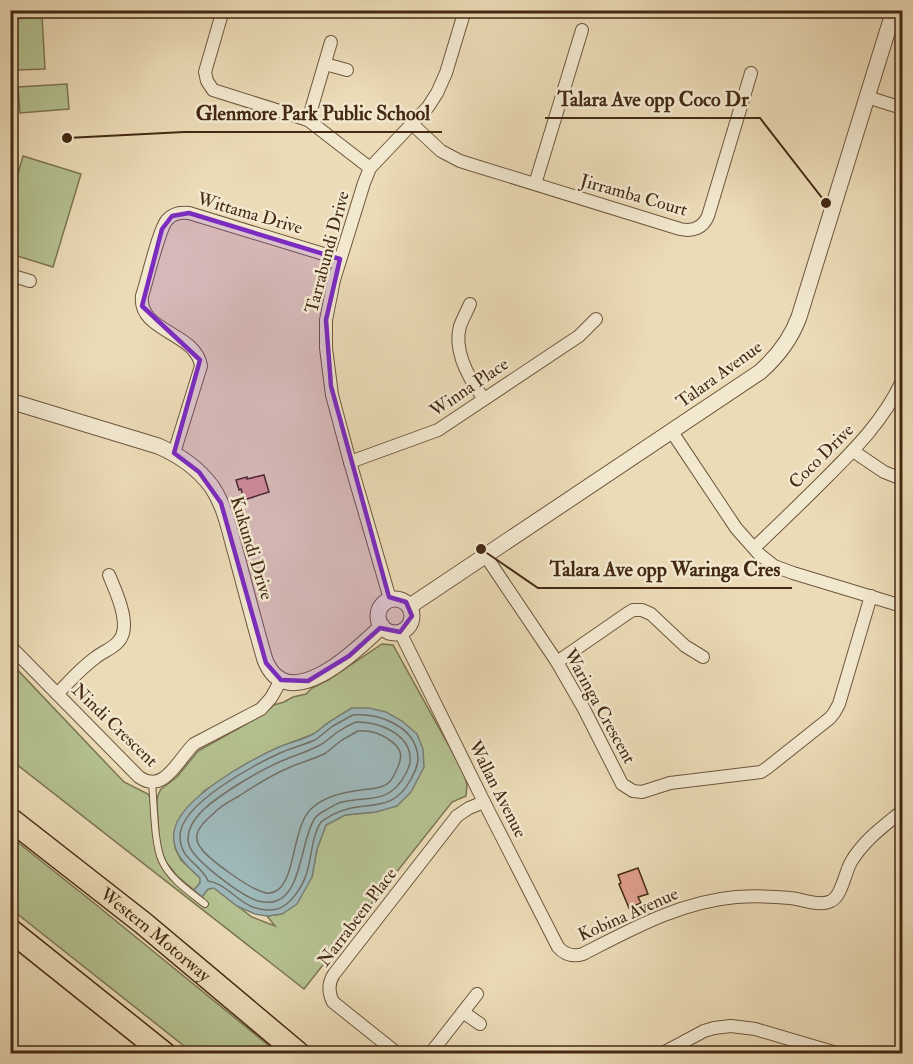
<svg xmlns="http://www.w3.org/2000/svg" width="913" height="1064" viewBox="0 0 913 1064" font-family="'IM FELL Double Pica',serif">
<rect width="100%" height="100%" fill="#ebdbb6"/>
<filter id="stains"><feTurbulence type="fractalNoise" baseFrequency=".00333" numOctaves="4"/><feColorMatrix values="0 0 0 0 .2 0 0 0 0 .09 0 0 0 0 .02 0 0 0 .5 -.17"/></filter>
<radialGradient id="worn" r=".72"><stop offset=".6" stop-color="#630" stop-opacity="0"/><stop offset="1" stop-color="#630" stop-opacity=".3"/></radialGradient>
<!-- green -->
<g fill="#b5c190" stroke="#7c7552" stroke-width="1.5">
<polygon points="42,17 45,69 15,70 13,19"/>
<polygon points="67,84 69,109 20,113 18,87"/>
<polygon points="23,156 81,174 53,267 11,254 11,198"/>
<path d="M382,644L393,645L464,773L467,785L466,796L452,802L304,989L11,760L10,662L124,782L148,794L152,801C153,819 152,841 158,858C164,877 189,895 204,907L207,903L202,897L208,889L214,888L252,917L275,926L267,916L282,914L312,877L317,849L326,825L345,815L376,812L352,708L329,722L314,734L277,748L248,763L204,791L178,821L174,833L175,848L181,860L200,878V883L194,890L177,876L166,862L162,852L159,839L157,801L158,795L161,789L177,777L198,751L259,717L274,705L284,702L293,697L306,694L312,688L328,680Z"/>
<polygon points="11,837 94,903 278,1053 193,1053 11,909"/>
</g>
<!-- water -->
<path fill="#9eb8ba" stroke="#7a7f77" stroke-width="1.5" d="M352,708H369L386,712L402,721L417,734L423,749L424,767L411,792L397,806L376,812L345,815L326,825L317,849L312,877L297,904L282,914L267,916L255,914L237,906L214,888L208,889L202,897L194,890L200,883V878C187,866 171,853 174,832C178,799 250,760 279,747C290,742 303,740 313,734C319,731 323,726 328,723C336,717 344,713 352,708Z"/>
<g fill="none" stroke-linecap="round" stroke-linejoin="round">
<!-- shore -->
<g stroke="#717066" stroke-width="1.5">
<path d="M353,715C368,714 380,716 393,723C407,730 417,742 418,758C418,766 415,771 411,779C391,817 363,798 332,815C329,817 324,819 321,822C311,837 312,859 306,875C302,887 290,906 277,909C243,916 232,884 208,881C201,863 180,861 180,836C180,804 254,765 280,753C291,748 304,745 315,740C321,736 327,730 333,726C340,722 347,718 353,715Z"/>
<path d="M356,722C369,722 379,724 390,730C401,736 410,745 410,758C411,765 408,769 405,775C389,804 370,796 342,802C337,803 331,807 326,810C322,812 318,814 315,818C301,838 302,893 276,901C271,903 263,902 258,901C242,896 194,861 189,845C185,831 194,819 203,810C223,792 260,770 284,760C295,755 307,752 318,746C325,743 330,738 336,733C342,729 349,725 356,722Z"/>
<path d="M358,731C369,730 379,733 388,739C404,749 403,758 395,773C393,778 389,784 383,786C376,789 368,789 361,790C344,792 324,796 311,809C292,827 296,880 276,891C272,893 267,894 263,892C250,889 208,859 201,848C198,845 196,839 197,835C198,827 207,819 213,814C220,806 230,801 239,796C254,786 270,776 286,769C298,763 312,760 324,754C331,750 336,744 342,740C347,737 353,734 358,731Z"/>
</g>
</g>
<!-- building -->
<g fill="#df9e8c" stroke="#442913" stroke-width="1.5">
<polygon points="264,475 269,492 244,500 241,489 239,490 236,480 247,477 247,479"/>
<polygon points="638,868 648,894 638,897 641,903 629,908 619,884 621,883 618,875"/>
</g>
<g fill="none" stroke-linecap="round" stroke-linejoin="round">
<!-- service casing -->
<g stroke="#6e563c" stroke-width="8">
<path id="service" d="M152,783C154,803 154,844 162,861C171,880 190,892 205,904"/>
</g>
<!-- minor casing -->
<g stroke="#6e563c" stroke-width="14">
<g id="minor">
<polyline points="223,10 205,72 207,81 213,90 308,120 370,168"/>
<polyline points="325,64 347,70"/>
<polyline points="867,97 902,108"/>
<polyline points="308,120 331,42"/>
<path d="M412,124L441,151L460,161L680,229C693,232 703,228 708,216L751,73"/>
<polyline points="535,184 582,30"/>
<polyline points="10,275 30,281"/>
<path d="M470,304C467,311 463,318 460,326C453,352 469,379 484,399"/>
<polyline points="672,432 736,528 759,554 774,566 793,573 902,606"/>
<polyline points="853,451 884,472 902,479"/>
<path d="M174,453L201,366C196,332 138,332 142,296C147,281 159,229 167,220C173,213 181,212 189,213L340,259"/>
<polyline points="350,462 438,430 579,336 596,319"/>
<path d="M754,548C776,527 798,506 820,484C852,452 883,422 902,381"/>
<polyline points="485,555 557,662 584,709 622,784 633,791 642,792 670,783 761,772 767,768 830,718 834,713 839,704 871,596"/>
<polyline points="390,599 350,462 332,395 326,348 326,320 334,280 364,183 370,168 428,107 437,93 446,73 465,10"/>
<path d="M400,632L484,802L558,947C565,955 573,957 583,954C632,929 680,902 736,897C754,896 772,896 790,898C802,899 819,907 831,901C842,896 845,872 851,862C864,840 884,826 902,811"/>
<path d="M10,646L139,777C164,795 179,758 194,744L261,709L271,698L281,680"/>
<polyline points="557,662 628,613 633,610 642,610 651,614 685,646 703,657"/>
<path d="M57,694C69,682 81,668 95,658C102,652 112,649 118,642C133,627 116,592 109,575"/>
<polyline points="463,1012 480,1024"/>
<path d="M398,1054L333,1002C328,992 328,983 334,974L457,816L469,808L484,802"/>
<polyline points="430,1054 477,994"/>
<polyline points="661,1054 704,1031 714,1028 731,1026 755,1029 840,1054"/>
</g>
</g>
<!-- tertiary casing -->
<g stroke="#6e563c" stroke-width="17">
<g id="tertiary">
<path d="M10,401L158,446C179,455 198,468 212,487C226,508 230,534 237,557C246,591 255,626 265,660C288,718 358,649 382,626"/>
<circle cx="395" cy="616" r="17"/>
<path d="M410,606L760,372C778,356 791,339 799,317L894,10"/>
</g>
</g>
<!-- motorway casing -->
<g stroke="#442913" stroke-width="25">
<g id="motorway">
<path id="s1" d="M10,819L143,923L299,1054"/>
<polyline points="10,930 165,1054"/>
</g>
</g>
<!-- path -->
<polyline stroke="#442913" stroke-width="2" stroke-dasharray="4.5 3" stroke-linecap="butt" points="610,1047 618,1054"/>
<!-- service -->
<use href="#service" stroke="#f2e8d0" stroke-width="6"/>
<!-- minor -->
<use href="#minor" stroke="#f2e8d0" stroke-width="12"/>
<!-- tertiary -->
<use href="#tertiary" stroke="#f2e8d0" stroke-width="15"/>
<!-- motorway -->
<use href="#motorway" stroke="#ebdbb6" stroke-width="22"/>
</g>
<!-- marked area -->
<path fill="#7b2cbf" fill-opacity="0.2" stroke="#7b2cbf" stroke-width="4.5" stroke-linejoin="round" d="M189,213L340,259L326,320L331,386L389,597L406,602L412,616L400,632L380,628L349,656L308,681L281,680L266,663L221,503L199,472L174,453L200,360L142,306L162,229L172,216Z"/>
<g text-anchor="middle" stroke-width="5" stroke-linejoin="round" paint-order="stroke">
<!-- street labels -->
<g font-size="18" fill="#442913" stroke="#f2e8d0">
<text transform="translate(634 195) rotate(16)" y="6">Jirramba Court</text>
<text transform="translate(250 213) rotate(16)" y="6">Wittama Drive</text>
<text transform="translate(327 252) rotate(-75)" y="6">Tarrabundi Drive</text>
<text transform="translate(719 374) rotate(-36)" y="6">Talara Avenue</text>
<text transform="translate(469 387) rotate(-34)" y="6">Winna Place</text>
<text transform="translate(821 456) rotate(-45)" y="6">Coco Drive</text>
<text transform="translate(252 548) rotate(73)" y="6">Kukundi Drive</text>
<text transform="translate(600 706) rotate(61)" y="6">Waringa Crescent</text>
<text transform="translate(115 725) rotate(44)" y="6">Nindi Crescent</text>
<text transform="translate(498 789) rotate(63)" y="6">Wallan Avenue</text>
<text transform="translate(628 914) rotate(-24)" y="6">Kobina Avenue</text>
<text transform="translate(357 917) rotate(-53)" y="6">Narrabeen Place</text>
<text dy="6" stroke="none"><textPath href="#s1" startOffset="186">Western Motorway</textPath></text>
</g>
</g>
<!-- callouts -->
<path fill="none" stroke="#442913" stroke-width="2" d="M826 203L760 118H545M67 138L184 132H442M481 549L538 588H792"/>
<g fill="#442913" stroke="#f2e8d0" stroke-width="2">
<circle cx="826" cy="203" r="6"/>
<circle cx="67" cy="138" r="6"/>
<circle cx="481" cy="549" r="6"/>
</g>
<g font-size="20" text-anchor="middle" font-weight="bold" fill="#442913" stroke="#f2e8d0" stroke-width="5" stroke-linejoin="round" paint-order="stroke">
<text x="653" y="106">Talara Ave opp Coco Dr</text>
<text x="313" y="120">Glenmore Park Public School</text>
<text x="665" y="576">Talara Ave opp Waringa Cres</text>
</g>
<!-- margin -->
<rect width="913" height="1064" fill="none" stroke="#ebdbb6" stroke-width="36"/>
<rect x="12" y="12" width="889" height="1040" fill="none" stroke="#442913" stroke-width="3"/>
<rect x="18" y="18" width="877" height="1028" fill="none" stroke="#442913" stroke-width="1.5"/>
<rect width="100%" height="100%" filter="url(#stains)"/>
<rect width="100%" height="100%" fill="url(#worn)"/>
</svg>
